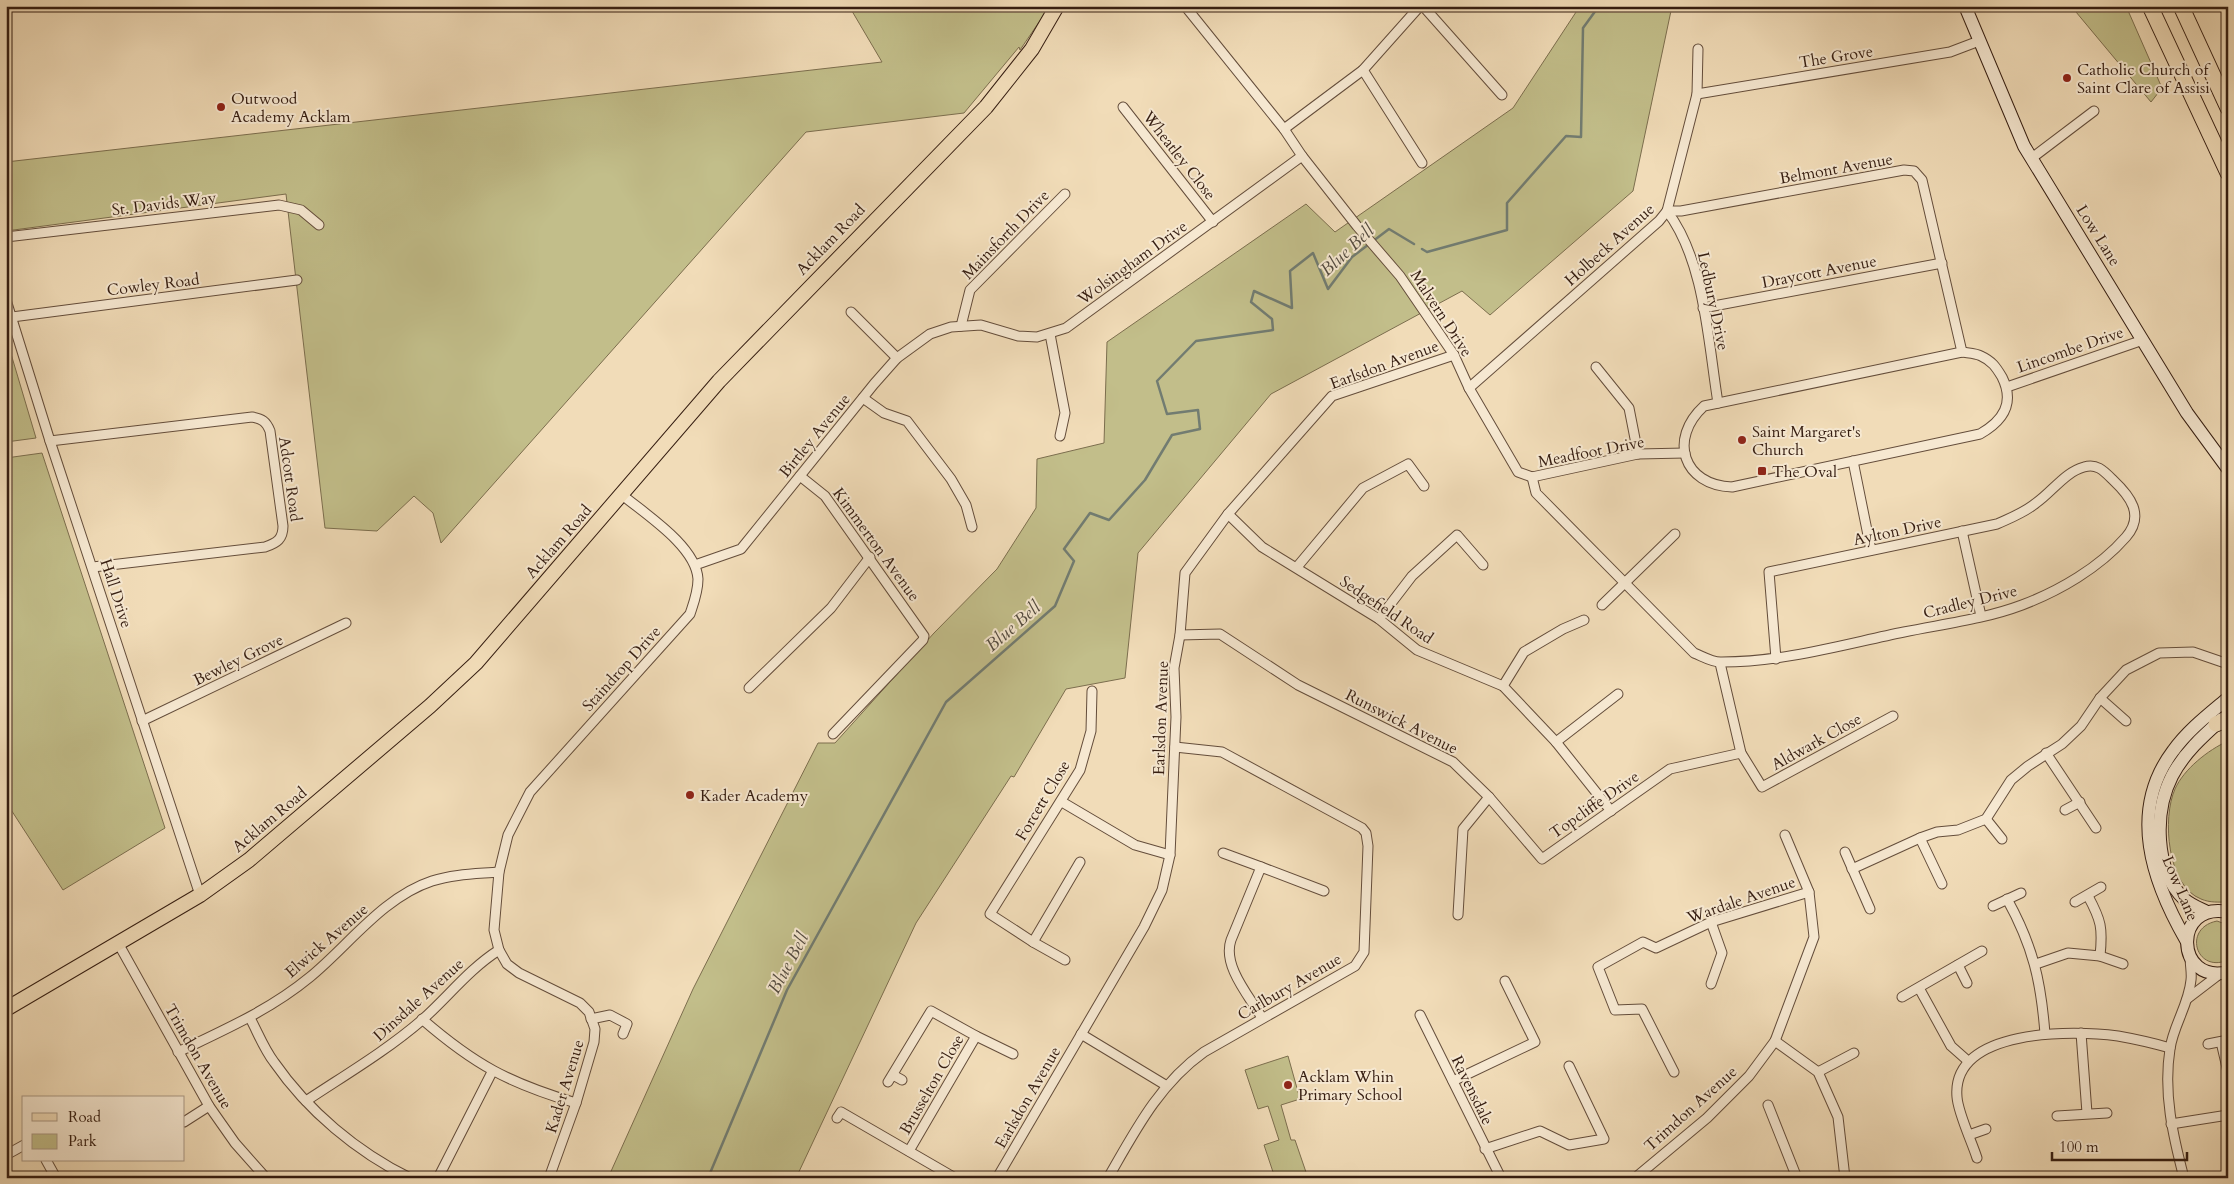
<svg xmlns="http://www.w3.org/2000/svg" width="2234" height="1184" viewBox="0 0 2234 1184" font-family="Cardo,serif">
<rect width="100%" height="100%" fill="#f1dcb8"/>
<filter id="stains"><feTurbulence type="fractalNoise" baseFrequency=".004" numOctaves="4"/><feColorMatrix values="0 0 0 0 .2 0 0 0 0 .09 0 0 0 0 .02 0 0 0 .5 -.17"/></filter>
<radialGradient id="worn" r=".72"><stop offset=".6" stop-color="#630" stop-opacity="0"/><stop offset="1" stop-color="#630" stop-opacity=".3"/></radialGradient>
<!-- green -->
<g fill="#c2be8a" stroke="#7c6e4e">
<polygon points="849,6 1050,6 1020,50 1019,47 964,113 806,132 441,543 433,513 414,496 377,531 325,528 286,194 6,231 6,162 882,62"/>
<polygon points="1580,6 1672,6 1633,191 1490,315 1462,291 1271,394 1138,553 1125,678 1066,689 1014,777 1011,776 916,923 796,1178 608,1178 693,989 818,743 835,743 934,633 997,569 1036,508 1037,459 1104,443 1107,342 1306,204 1335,232 1513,108"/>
<polygon points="2071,6 2126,6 2162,88 2151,102"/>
<polygon points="6,337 36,438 6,442"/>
<polygon points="42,453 165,828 63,890 6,802 6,458"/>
<path d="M2228,741V902C2219,902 2210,903 2201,899C2167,886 2162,818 2175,789C2184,769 2208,750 2228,741Z"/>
<path d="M2217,921L2228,925V960C2196,974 2182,928 2217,921Z"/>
<polygon points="1288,1056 1300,1099 1281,1105 1291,1140 1295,1140 1308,1178 1275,1178 1264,1145 1279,1140 1268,1106 1258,1109 1245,1070"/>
</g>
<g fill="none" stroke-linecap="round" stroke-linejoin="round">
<!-- stream -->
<g stroke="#727c71" stroke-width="2.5">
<polyline points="1422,249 1427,252 1507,230 1507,203 1566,136 1581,137 1583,28 1599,6"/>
<polyline points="708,1178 787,990 946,702 1055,606 1074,561 1064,549 1090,513 1109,520 1145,480 1172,435 1200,429 1198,410 1167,414 1157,381 1196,341 1273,330 1272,319 1251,302 1254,291 1292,308 1290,271 1313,253 1328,289 1352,257 1389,229 1414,244"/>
</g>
<!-- street casing -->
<g stroke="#644d3b" stroke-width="11">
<g id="street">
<polyline points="1185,6 1284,129 1302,156 1357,226 1400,276 1454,355 1469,388 1518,472 1532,477"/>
<polyline points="1423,6 1502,95"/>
<polyline points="1363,70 1422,163"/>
<polyline points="1697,94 1950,52 1979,41"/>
<polyline points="1123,107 1213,222"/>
<polyline points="1284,129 1363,70 1420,6"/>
<polyline points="2032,158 2094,111"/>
<polyline points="1667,211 1681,211 1904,170 1914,171 1922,180 1962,352"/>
<path d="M1667,211C1705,261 1708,342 1718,403"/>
<polyline points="6,237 279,205 301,210 319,225"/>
<polyline points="6,300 50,441 200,895"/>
<polyline points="1703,308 1942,263"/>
<polyline points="851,312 897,358"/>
<polyline points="12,317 297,280"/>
<polyline points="961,326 970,290 1065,194"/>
<polyline points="1050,334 1065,413 1060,436"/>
<path d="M1962,352C1968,353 1976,353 1981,356C1992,361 1996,367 2002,377C2015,403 2003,421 1980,434L1732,487C1683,485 1668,439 1704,406Z"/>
<polyline points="1596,367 1629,408 1638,454"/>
<polyline points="2007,387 2143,340"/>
<polyline points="1469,388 1659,221 1667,211 1697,94 1698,49"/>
<polyline points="863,398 884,413 907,421 951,479 966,505 972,527"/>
<path d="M50,441L252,417C262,419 266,421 270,431L283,526C283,539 277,543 265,547L93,567"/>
<polyline points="1853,461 1871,550"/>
<polyline points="800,476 825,496 924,636 923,640 833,734"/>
<path d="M1532,477L1536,493L1694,653C1702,656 1713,663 1722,662C1784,662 1845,644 1904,632C1943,624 1985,619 2022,605C2059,591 2099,568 2126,537C2145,515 2130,496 2113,480C2104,471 2097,463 2084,467C2065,472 2052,492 2036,503C2024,513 2010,518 1997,524L1769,572L1776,659"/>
<polyline points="1532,477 1638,454 1685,453"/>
<polyline points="1228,514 1262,547 1379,619 1417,650 1503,686 1556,742 1611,811"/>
<polyline points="1962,531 1981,616"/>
<polyline points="695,565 741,549 874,384 897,358 930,334 951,327 981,325 1018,336 1037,337 1066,328 1302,156"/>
<polyline points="1297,567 1363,488 1408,464 1424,486"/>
<polyline points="1602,605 1675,534"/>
<polyline points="1379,619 1412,576 1457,535 1483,565"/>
<polyline points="1180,635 1220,634 1298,685 1453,762 1489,797 1463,829 1458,915"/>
<polyline points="1720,663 1741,753 1762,787 1893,716"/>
<polyline points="1503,686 1524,652 1563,629 1584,620"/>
<polyline points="749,688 831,608 870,557"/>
<polyline points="2100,698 2126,721"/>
<polyline points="142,721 346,623"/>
<polyline points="1556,742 1618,694"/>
<polyline points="2046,753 2096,828"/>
<polyline points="1489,797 1542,859 1670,769 1741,753"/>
<polyline points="1062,802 1135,845 1170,855"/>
<polyline points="2065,810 2080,802"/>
<polyline points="1986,819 2002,839"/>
<polyline points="1920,838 1942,884"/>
<polyline points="1845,852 1870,909"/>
<polyline points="1223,853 1261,867"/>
<polyline points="1080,862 1033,942 990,914 1080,770 1091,731 1092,691"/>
<polyline points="1852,869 1920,838 1937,832 1958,830 1986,819 2011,780 2028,766 2062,744 2081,726 2100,698 2126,670 2159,653 2193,652 2228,664"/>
<path d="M2088,896C2101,920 2103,928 2100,956"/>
<path d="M2007,899C2033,946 2041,981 2045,1034"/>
<polyline points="2075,902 2101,887"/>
<polyline points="1993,906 2021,893"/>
<polyline points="1711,922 1722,953 1711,984"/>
<polyline points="1033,942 1065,960"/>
<polyline points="118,943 209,1106 235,1143 266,1178"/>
<polyline points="2036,964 2068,953 2100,956 2123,964"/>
<polyline points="1958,965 1967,983"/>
<polyline points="1919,988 1951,1046 1968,1061"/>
<polyline points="1902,997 1982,951"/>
<polyline points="2187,999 2221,973"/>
<polyline points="1420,1015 1501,1178"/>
<path d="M250,1018C258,1033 264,1049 274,1062C308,1111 357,1152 410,1178"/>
<path d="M1262,1018C1250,997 1222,966 1231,940L1261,867L1324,891"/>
<path d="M422,1019C475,1065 509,1083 576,1103"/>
<polyline points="591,1019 610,1015 627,1024 623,1034"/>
<polyline points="2081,1033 2087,1113"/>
<polyline points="1081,1034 1167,1086"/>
<polyline points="976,1036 1013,1054"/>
<polyline points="1775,1041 1818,1072 1838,1117 1845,1178"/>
<polyline points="2221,1042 2228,1072"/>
<polyline points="2208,1044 2228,1040"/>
<path d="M178,1052C224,1030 270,1010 310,977C348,946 383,897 432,881C454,874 476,874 499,872"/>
<polyline points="1674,1072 1642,1009 1615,1010 1598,967 1643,942 1656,948 1711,922 1809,892"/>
<polyline points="1818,1072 1854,1053"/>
<polyline points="893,1075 902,1080"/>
<polyline points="1453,1081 1535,1042 1505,981"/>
<polyline points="888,1082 931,1011 976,1036 909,1151"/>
<path d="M306,1101C345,1075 386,1051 422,1020C448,997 469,969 499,950"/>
<polyline points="1768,1105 1797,1178"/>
<polyline points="2057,1116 2107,1113"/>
<polyline points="837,1118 841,1112 955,1178"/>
<polyline points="184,1122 209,1106"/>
<polyline points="2171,1124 2228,1115"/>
<polyline points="1969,1135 1986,1129"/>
<polyline points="1485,1149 1540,1131 1569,1145 1604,1139 1569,1066"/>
<polyline points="6,1155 24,1145"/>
<path d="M1977,1158C1972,1142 1958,1113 1957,1097C1951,1028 2074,1030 2118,1036C2135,1039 2153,1043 2170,1048"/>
<polyline points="46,1160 56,1178"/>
<polyline points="438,1178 492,1072"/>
<path d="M549,1178L576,1103L594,1042L595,1029L589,1012L580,1003L519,973L507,964L499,950L494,930L499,872L508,835L530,792L690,614C694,602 698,592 698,579C696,546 645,514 621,494"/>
<polyline points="997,1178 1144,927 1162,890 1170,855 1176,717 1174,668 1180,635 1185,573 1228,514 1332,396 1454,355"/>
<path d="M1108,1178C1135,1131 1159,1084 1204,1052L1355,966L1364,952L1368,846L1366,833L1362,828L1222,752L1175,747"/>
<polyline points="1635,1178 1707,1118 1749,1076 1775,1041 1814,937 1809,892 1785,835"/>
<path d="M2184,1178C2173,1136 2163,1093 2170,1049C2173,1026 2189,1004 2191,980C2192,973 2190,965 2190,957"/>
</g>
</g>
<!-- secondary casing -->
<g stroke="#351d11" stroke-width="14">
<g id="secondary">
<polyline points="1965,6 2024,146 2187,413 2228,469"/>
<path d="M2207,912C2199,908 2191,905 2184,899C2154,870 2154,811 2172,776C2184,753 2203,736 2222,719"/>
<path d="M2228,912C2172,901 2175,985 2228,972"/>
<path d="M2186,940C2152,881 2128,811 2173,751C2188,730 2209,714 2228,698"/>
</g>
</g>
<!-- primary casing -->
<g stroke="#351d11" stroke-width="16">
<polyline id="primary" points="6,1009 200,895 249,860 430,706 476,663 719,381 986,107 1032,49 1057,6"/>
</g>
<!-- highway casing -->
<g stroke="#351d11" stroke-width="17">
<g id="highway">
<polyline points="2150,6 2228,173"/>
<polyline points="2181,6 2228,108"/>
<polyline points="2216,724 2228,719"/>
</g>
</g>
<!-- street -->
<use href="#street" stroke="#f6e8d1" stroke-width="9"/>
<!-- secondary -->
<use href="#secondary" stroke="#f6e8d1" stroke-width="12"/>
<!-- primary -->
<use href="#primary" stroke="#f1dcb8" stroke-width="14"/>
<!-- highway -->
<use href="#highway" stroke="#f1dcb8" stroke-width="15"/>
</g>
<!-- markers -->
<g fill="#8f2418" stroke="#f6e8d1" stroke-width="2">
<circle cx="2067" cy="78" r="5"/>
<circle cx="221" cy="107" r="5"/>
<circle cx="1742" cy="440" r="5"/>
<rect x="1757" y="466" width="10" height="10" rx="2.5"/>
<circle cx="690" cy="795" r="5"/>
<circle cx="1288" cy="1085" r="5"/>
</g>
<g text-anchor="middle" stroke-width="4" stroke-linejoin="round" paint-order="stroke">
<!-- street labels -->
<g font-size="16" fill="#351d11" stroke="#f6e8d1">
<text transform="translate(1836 56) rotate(-9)" y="6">The Grove</text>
<text transform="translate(1180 155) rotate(52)" y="6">Wheatley Close</text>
<text transform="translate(1836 168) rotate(-10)" y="6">Belmont Avenue</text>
<text transform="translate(164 203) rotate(-7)" y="6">St. Davids Way</text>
<text transform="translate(1005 234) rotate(-46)" y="6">Mainsforth Drive</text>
<text transform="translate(2099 235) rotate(58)" y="6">Low Lane</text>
<text transform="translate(830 239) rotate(-46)" y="6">Acklam Road</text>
<text transform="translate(1609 244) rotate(-42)" y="6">Holbeck Avenue</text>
<text transform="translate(1132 262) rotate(-36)" y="6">Wolsingham Drive</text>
<text transform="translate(1819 271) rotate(-11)" y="6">Draycott Avenue</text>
<text transform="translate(153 284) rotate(-7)" y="6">Cowley Road</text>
<text transform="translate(1714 301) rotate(78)" y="6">Ledbury Drive</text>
<text transform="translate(1442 313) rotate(57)" y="6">Malvern Drive</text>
<text transform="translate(2070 349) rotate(-19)" y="6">Lincombe Drive</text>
<text transform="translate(1384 364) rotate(-20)" y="6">Earlsdon Avenue</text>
<text transform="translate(814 435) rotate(-51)" y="6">Birtley Avenue</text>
<text transform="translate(1591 451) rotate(-11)" y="6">Meadfoot Drive</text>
<text transform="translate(291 479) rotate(82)" y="6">Adcott Road</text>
<text transform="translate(1897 530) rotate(-12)" y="6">Aylton Drive</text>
<text transform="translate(558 541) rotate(-49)" y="6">Acklam Road</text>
<text transform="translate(877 544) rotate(54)" y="6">Kimmerton Avenue</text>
<text transform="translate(117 593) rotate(72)" y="6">Hall Drive</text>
<text transform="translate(1970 601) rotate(-14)" y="6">Cradley Drive</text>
<text transform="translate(1387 609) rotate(34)" y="6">Sedgefield Road</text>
<text transform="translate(238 659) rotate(-26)" y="6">Bewley Grove</text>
<text transform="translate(621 668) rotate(-48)" y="6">Staindrop Drive</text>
<text transform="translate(1160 718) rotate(-88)" y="6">Earlsdon Avenue</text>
<text transform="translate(1402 721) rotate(27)" y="6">Runswick Avenue</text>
<text transform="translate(1816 741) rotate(-29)" y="6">Aldwark Close</text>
<text transform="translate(1042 800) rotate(-59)" y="6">Forcett Close</text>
<text transform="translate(1594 804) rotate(-35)" y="6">Topcliffe Drive</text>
<text transform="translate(269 819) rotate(-40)" y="6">Acklam Road</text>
<text transform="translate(2181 888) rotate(67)" y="6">Low Lane</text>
<text transform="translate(1741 899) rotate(-19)" y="6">Wardale Avenue</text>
<text transform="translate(326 940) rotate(-41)" y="6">Elwick Avenue</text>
<text transform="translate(1289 986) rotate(-30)" y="6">Carlbury Avenue</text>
<text transform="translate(418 999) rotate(-42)" y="6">Dinsdale Avenue</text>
<text transform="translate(199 1056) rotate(60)" y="6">Trimdon Avenue</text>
<text transform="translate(931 1084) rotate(-60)" y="6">Brusselton Close</text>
<text transform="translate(564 1086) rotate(-73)" y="6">Kader Avenue</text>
<text transform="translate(1473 1090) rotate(64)" y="6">Ravensdale</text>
<text transform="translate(1027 1097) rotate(-60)" y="6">Earlsdon Avenue</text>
<text transform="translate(1690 1108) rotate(-42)" y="6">Trimdon Avenue</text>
</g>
<!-- poi labels -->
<g font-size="16" fill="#351d11" stroke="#f6e8d1" text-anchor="start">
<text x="2077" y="75">Catholic Church of<tspan x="2077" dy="18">Saint Clare of Assisi</tspan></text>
<text x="231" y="104">Outwood<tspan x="231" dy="18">Academy Acklam</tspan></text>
<text x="1752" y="437">Saint Margaret's<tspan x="1752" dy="18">Church</tspan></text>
<text x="1772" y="477">The Oval</text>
<text x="700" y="801">Kader Academy</text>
<text x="1298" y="1082">Acklam Whin<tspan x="1298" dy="18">Primary School</tspan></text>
</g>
<!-- water labels -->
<g font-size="18" font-style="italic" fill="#544c41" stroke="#f6e8d1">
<text transform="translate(1347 250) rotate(-43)" y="6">Blue Bell</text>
<text transform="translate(1013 626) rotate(-41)" y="6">Blue Bell</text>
<text transform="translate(788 963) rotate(-62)" y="6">Blue Bell</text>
</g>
</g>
<!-- margin -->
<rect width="2234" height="1184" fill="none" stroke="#f1dcb8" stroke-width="25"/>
<rect x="8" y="8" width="2219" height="1169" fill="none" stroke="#351d11" stroke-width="2.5"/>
<rect x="12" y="12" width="2209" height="1159" fill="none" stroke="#351d11"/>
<!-- legend -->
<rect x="22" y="1096" width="162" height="65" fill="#f6e8d1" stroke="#a99784"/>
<rect x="32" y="1113" width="25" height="8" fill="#f1dcb8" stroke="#a99784"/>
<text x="68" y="1122" font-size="15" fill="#351d11">Road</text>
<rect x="32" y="1134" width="25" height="15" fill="#c2be8a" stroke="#a99784"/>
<text x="68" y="1146" font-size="15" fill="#351d11">Park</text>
<!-- scale -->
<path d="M2052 1152v8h135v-8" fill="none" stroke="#351d11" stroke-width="2.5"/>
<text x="2059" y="1152" font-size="15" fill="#351d11" stroke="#f6e8d1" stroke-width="4" paint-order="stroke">100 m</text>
<rect width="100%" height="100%" filter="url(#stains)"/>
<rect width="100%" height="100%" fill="url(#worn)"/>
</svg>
